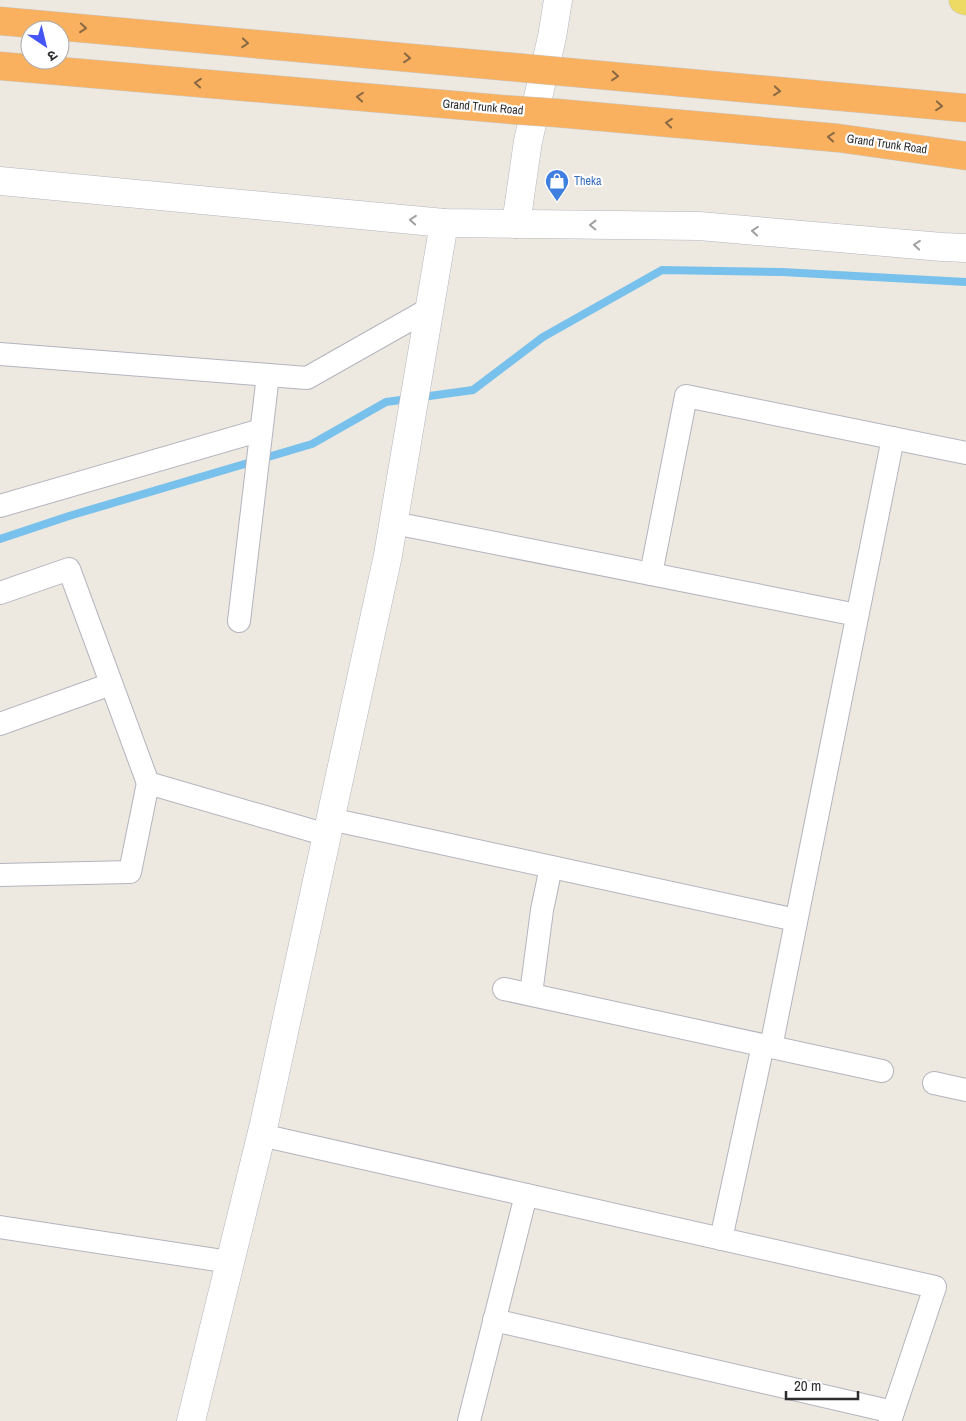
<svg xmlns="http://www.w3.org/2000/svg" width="966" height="1421" viewBox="0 0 966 1421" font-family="'Archivo Narrow','Noto Sans Devanagari',sans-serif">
<rect width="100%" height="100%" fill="#eee9e0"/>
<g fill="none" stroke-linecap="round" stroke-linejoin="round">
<!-- stream -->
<polyline stroke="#77c1ec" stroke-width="8" points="0,539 69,516 312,444 386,402 473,390 543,337 662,270 782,272 966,282"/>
<!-- street casing -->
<g stroke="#b3b4bf" stroke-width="24">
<g id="street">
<polyline points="0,354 307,378 429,309"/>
<polyline points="0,506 261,430"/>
<polyline points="394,523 857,615"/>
<polyline points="651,574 686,396 966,453"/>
<polyline points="0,593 69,569 148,783 327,835"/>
<polyline points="239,621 268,375"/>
<polyline points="0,724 111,684"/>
<polyline points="330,819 796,920"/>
<polyline points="0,875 130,872 148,783"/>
<polyline points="504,989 882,1071"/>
<polyline points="531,994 542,910 551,867"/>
<polyline points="771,1047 893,438"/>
<polyline points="934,1083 966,1090"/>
<polyline points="261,1135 935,1287 890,1421"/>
<polyline points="0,1227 230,1262"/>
<polyline points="721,1239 763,1045"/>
<polyline points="494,1320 893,1412"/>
<polyline points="469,1421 526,1195"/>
</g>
</g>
<!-- secondary casing -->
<g stroke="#b3b4bf" stroke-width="29">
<g id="secondary">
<polyline points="0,181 444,223 699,226 942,247 966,248"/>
<polyline points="516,224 528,141 552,37 558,0"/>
<polyline points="191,1421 264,1124 388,555 444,223"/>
</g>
</g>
<!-- primary casing -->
<g stroke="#c8c8c8" stroke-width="29">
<polyline id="primary" points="963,0 966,1"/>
</g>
<!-- highway casing -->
<g stroke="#c8c8c8" stroke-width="29">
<g id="highway">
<polyline points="0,21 523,68"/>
<polyline points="0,66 513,110"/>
<polyline points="566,72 966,108"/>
<polyline points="557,113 838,138 966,156"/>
</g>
</g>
<!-- street -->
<use href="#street" stroke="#fff" stroke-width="22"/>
<!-- secondary -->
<use href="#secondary" stroke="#fff" stroke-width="28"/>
<!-- primary -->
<use href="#primary" stroke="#edda65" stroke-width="28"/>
<!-- highway -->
<use href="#highway" stroke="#fab15f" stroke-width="28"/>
<!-- highway-bridge casing -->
<g stroke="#c8c8c8" stroke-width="29" stroke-linecap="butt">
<g id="highway-bridge">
<polyline points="523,68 566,72"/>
<polyline points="513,110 557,113"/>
</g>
</g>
<!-- highway-bridge -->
<use href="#highway-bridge" stroke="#fab15f" stroke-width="28"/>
</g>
<!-- one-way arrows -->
<defs><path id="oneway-chevron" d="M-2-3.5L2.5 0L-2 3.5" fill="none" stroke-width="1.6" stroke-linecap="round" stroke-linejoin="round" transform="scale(1.25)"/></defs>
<g stroke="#896844">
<use href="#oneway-chevron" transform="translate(83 28) rotate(5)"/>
<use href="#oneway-chevron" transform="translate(245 43) rotate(5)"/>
<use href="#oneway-chevron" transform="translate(407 58) rotate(5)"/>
<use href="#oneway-chevron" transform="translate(615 76) rotate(5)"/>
<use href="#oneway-chevron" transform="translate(198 83) rotate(-175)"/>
<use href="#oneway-chevron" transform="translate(777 91) rotate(5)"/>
<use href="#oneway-chevron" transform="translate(360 97) rotate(-175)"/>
<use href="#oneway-chevron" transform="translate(939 106) rotate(5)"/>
<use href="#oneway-chevron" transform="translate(669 123) rotate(-175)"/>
<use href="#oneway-chevron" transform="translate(831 137) rotate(-175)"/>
</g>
<g stroke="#a0a0a0">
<use href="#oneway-chevron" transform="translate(413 220) rotate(-175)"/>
<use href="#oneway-chevron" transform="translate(593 225) rotate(-179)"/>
<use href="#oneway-chevron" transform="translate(755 231) rotate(-175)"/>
<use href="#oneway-chevron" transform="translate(917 245) rotate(-175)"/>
</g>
<!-- icons -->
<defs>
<g id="shop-pin" transform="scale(1.25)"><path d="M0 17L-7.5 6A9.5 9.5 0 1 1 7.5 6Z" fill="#3f7fe0" stroke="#fff"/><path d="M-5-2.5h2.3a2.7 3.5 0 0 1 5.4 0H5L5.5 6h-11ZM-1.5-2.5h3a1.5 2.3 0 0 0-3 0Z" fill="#fff"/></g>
</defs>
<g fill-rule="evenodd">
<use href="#shop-pin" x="557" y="181"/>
</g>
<g text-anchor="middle" stroke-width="4.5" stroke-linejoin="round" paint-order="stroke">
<!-- street labels -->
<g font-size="12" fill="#2d2d2d" stroke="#fff">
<text transform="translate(483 107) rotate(5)" y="4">Grand Trunk Road</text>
<text transform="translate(887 144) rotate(8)" y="4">Grand Trunk Road</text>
</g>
<!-- shop labels -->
<g font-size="12" fill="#366cbe" stroke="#fff" text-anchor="start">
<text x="574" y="185">Theka</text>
</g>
</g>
<!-- north arrow -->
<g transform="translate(45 45) rotate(145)"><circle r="24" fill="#ffffff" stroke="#ababab"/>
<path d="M0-4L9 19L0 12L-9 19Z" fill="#4555f5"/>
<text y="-8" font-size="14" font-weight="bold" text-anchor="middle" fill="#2d2d2d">उ</text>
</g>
<!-- scale -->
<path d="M786 1391v8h72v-8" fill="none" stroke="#2d2d2d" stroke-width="2.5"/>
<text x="794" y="1391" font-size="15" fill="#2d2d2d" stroke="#ffffff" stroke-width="4" paint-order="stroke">20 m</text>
</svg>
